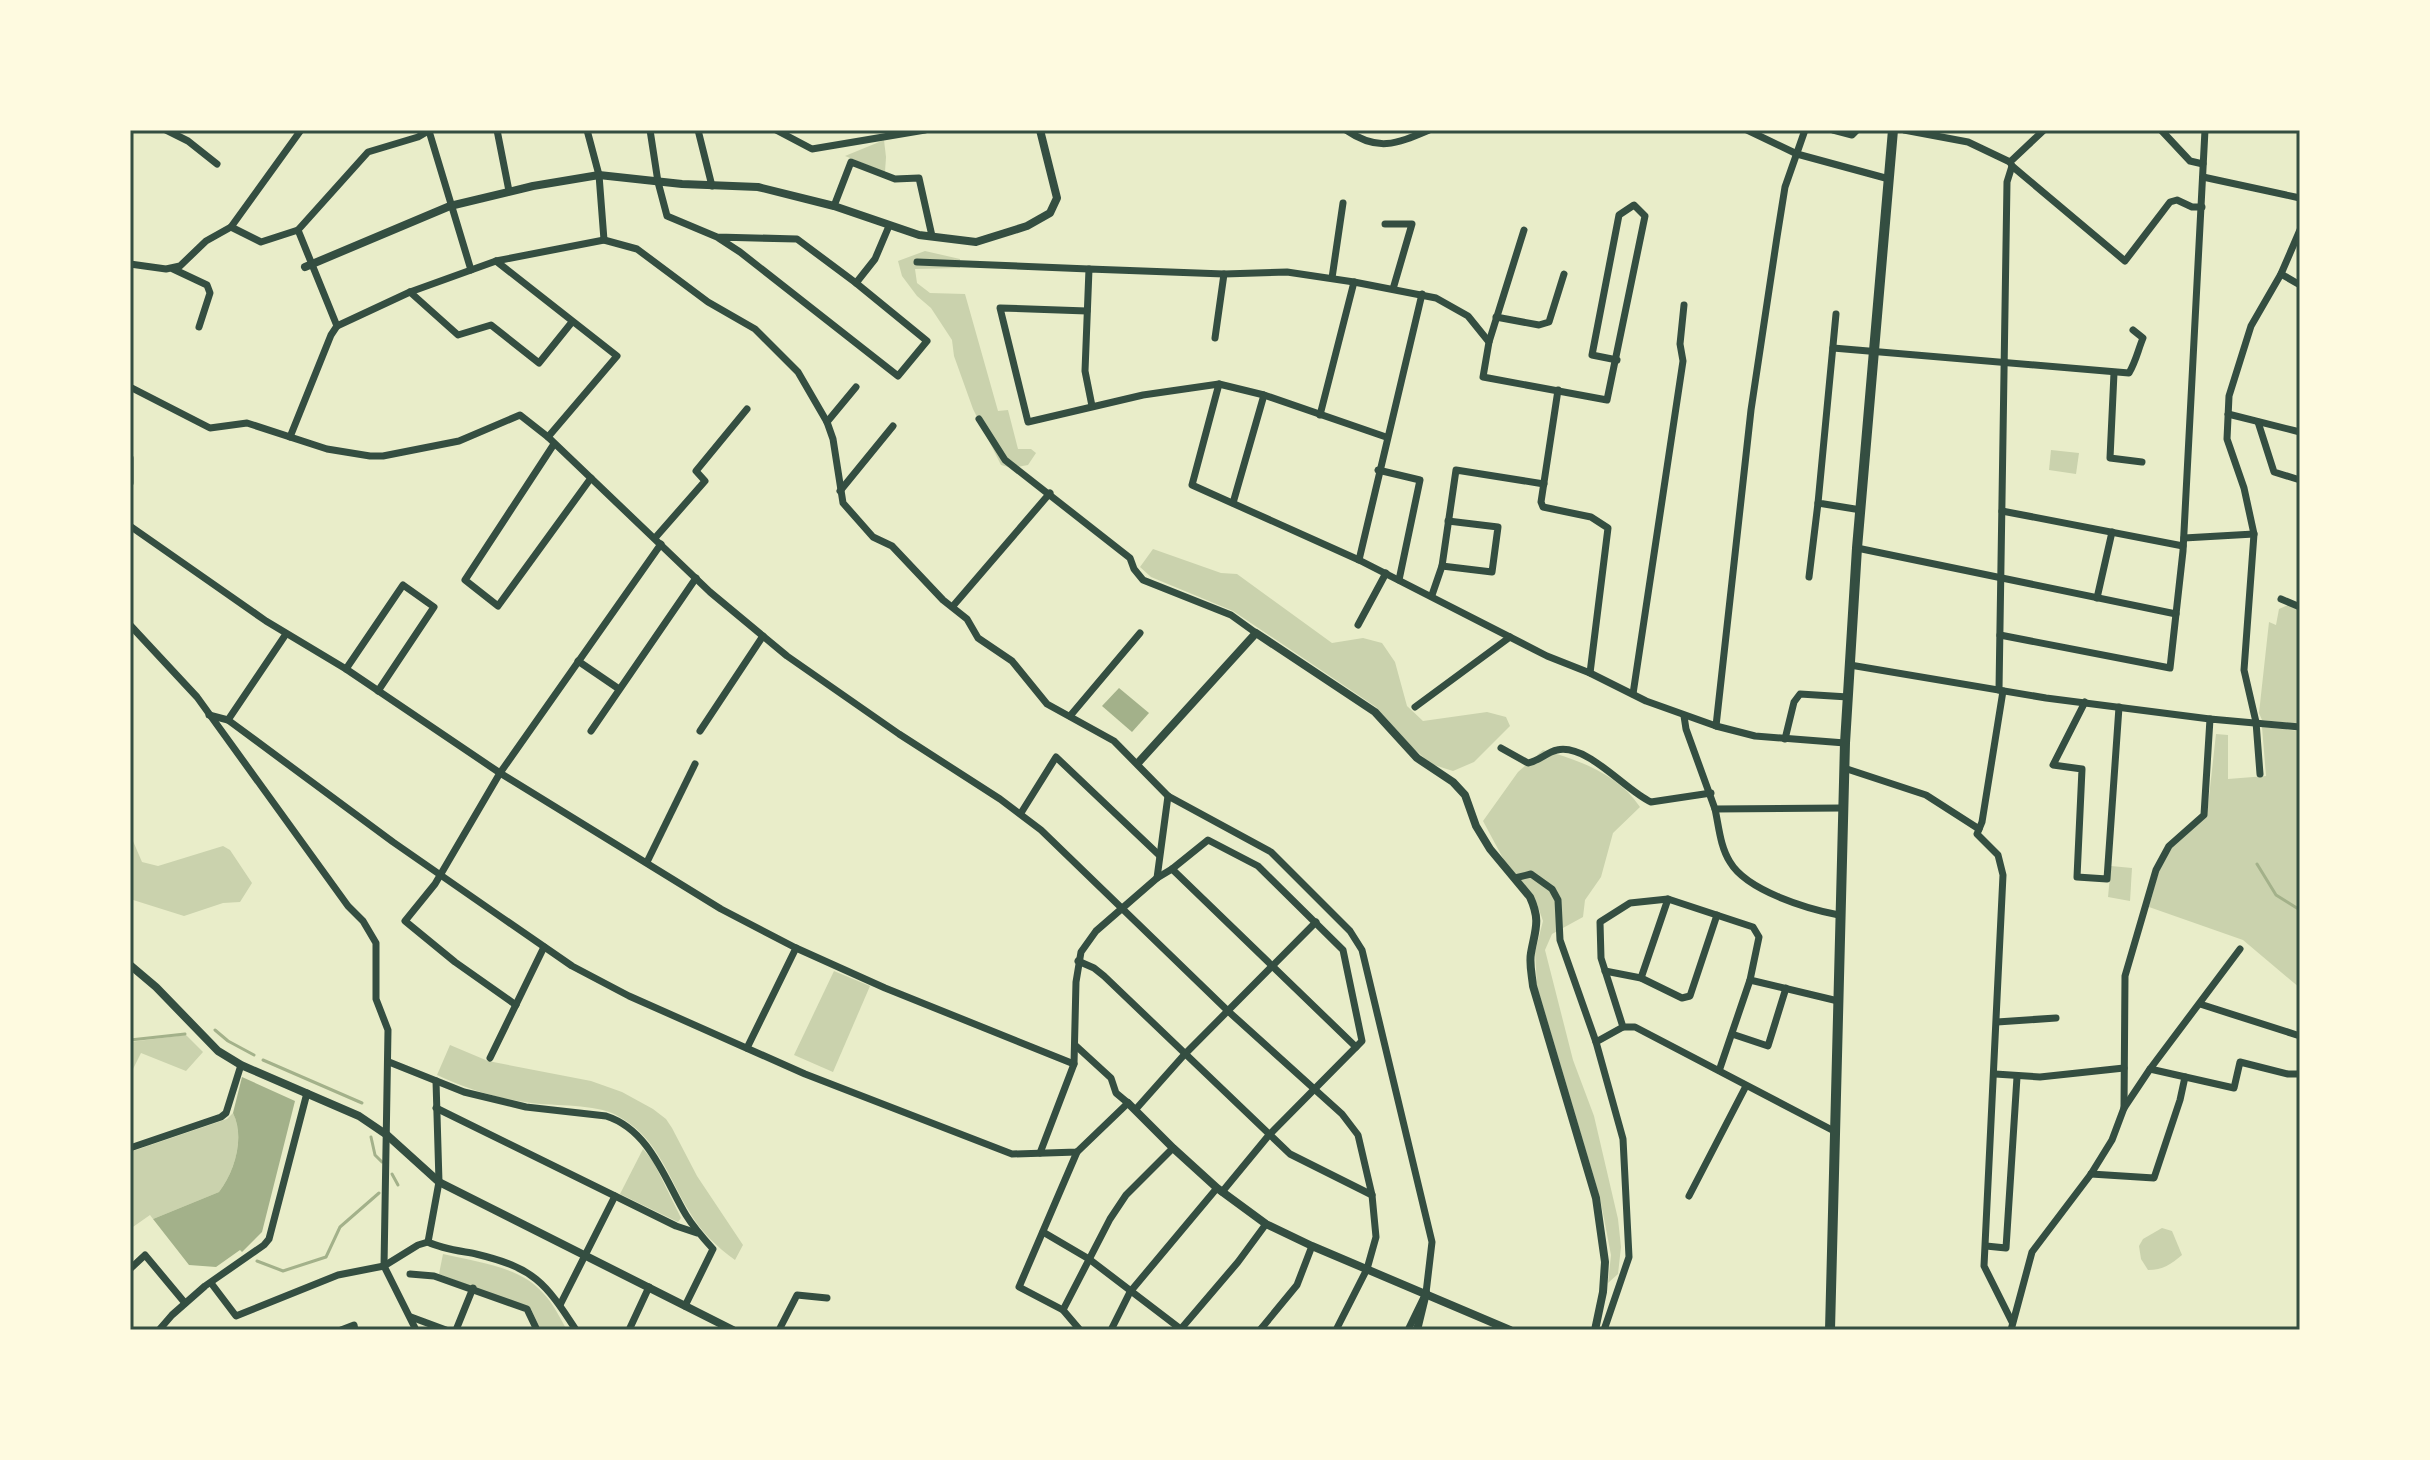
<svg xmlns="http://www.w3.org/2000/svg" width="2430" height="1460" viewBox="0 0 2430 1460" font-family="'Sofia Sans Condensed',sans-serif">
<rect width="100%" height="100%" fill="#e9edc9"/>
<!-- green -->
<g fill="#cad2ad">
<polygon points="884,140 886,157 885,172 845,156"/>
<polygon points="925,251 960,259 960,268 915,269 917,283 930,293 965,294 998,411 1008,410 1018,449 1031,449 1036,453 1028,465 1012,468 1001,465 973,409 954,356 952,340 931,308 917,296 902,276 898,261"/>
<polygon points="2051,450 2079,453 2076,474 2049,470"/>
<polygon points="1153,549 1221,573 1237,574 1332,643 1363,638 1382,643 1395,662 1407,706 1423,721 1487,712 1506,717 1510,726 1474,762 1453,771 1431,764 1412,747 1376,707 1233,611 1151,577 1140,567"/>
<polygon points="2288,605 2300,610 2300,724 2262,720 2259,713 2269,622 2276,625 2279,609"/>
<path d="M2262,727L2300,731V988L2243,940L2149,907C2155,887 2159,862 2173,846C2182,833 2198,827 2207,815L2216,734L2228,735V779L2266,776Z"/>
<path d="M1543,750C1579,760 1618,774 1640,807L1613,833L1601,877L1585,900L1583,917L1552,934L1545,950L1573,1060L1594,1116L1618,1219L1621,1247L1618,1274L1608,1283L1611,1255L1600,1198L1537,986L1535,952L1543,921L1536,901L1505,862L1483,821L1518,772Z"/>
<polygon points="130,834 142,862 158,866 223,846 230,850 252,883 240,902 223,903 184,916 130,899"/>
<polygon points="2111,866 2132,868 2130,901 2108,897"/>
<polygon points="834,971 870,986 833,1072 794,1055"/>
<polygon points="186,1035 203,1052 186,1071 141,1053 133,1069 130,1068 130,1042"/>
<path d="M450,1045L488,1061L591,1081L622,1092L653,1109L666,1119L672,1128L697,1176L743,1245L735,1260C717,1247 700,1231 689,1211C667,1175 657,1136 616,1115C596,1104 555,1106 531,1103C499,1099 467,1089 437,1075Z"/>
<path d="M233,1113C245,1137 235,1171 219,1192L153,1219L150,1215L130,1229V1152L227,1119Z"/>
<polygon points="643,1149 653,1161 681,1218 678,1222 620,1194"/>
<path d="M2162,1228L2172,1231L2182,1255C2171,1264 2163,1270 2148,1270L2141,1259L2139,1246L2143,1239Z"/>
<path d="M443,1254C476,1262 520,1266 543,1293C553,1303 560,1318 567,1330H541L531,1309L439,1274Z"/>
</g>
<!-- water -->
<g fill="#a3b18a">
<polygon points="1119,688 1149,713 1132,732 1102,706"/>
<path d="M242,1077L295,1101L262,1232L242,1252L240,1250L216,1267L189,1265L153,1219L219,1192C235,1171 245,1137 233,1113Z"/>
</g>
<g fill="none" stroke-linecap="round" stroke-linejoin="round">
<!-- stream -->
<g stroke="#a3b18a" stroke-width="3">
<polyline points="2257,864 2276,895 2300,910"/>
<polyline points="215,1030 228,1041 254,1055"/>
<polyline points="130,1040 185,1034"/>
<polyline points="263,1060 362,1103"/>
<polyline points="371,1137 375,1155 382,1162"/>
<polyline points="392,1174 398,1185"/>
<polyline points="257,1261 283,1271 326,1257 340,1227 379,1193"/>
</g>
<!-- minor -->
<g stroke="#344e41" stroke-width="7">
<polyline points="166,130 188,141 217,164"/>
<polyline points="497,130 509,191"/>
<polyline points="587,130 599,175 604,240"/>
<polyline points="650,130 658,182 667,216 717,237 740,252 898,376 927,341 856,283 797,239 717,237"/>
<polyline points="698,130 712,186"/>
<polyline points="776,130 812,149 925,130"/>
<path d="M1346,130C1378,152 1396,144 1429,130"/>
<polyline points="1747,130 1797,154 1889,179"/>
<polyline points="1833,130 1852,135 1857,130"/>
<polyline points="1904,130 1968,142 2010,162"/>
<polyline points="2161,130 2190,161 2203,164"/>
<polyline points="429,131 471,270"/>
<polyline points="2012,166 2125,261 2170,202 2177,200 2192,207 2202,207"/>
<polyline points="2203,177 2300,198"/>
<polyline points="834,206 851,162 895,179 919,178 932,236"/>
<polyline points="1385,224 1412,224 1393,289"/>
<polyline points="231,227 301,130"/>
<polyline points="298,230 337,326"/>
<polyline points="496,261 617,356 548,437"/>
<polyline points="917,262 1089,269"/>
<polyline points="130,264 166,269 180,266 206,241 231,227 261,242 298,230 368,152 418,137 430,130"/>
<polyline points="173,269 207,285 210,293 199,327"/>
<polyline points="2281,274 2300,285"/>
<polyline points="1332,278 1343,203"/>
<polyline points="856,283 875,259 889,226"/>
<polyline points="410,292 458,335 491,325 539,363 572,322"/>
<polyline points="1087,311 1000,308 1028,422 1143,395 1219,384 1264,395 1386,437"/>
<polyline points="1836,314 1818,503 1861,510"/>
<polyline points="1496,317 1539,325 1549,322 1564,274"/>
<polyline points="1215,338 1224,274"/>
<polyline points="1489,342 1524,230"/>
<path d="M1833,348L2129,373C2136,361 2138,350 2143,338L2133,330"/>
<polyline points="2114,373 2110,458 2142,462"/>
<polyline points="1219,384 1192,485 1359,560 1547,656 1590,673 1646,701 1716,726 1755,736 1845,743"/>
<polyline points="130,387 210,428 247,423 327,449 370,456 383,456 459,441 520,415 548,437 710,592 787,656 899,734 1000,799 1041,830 1228,1011 1342,1114 1358,1135 1372,1195 1376,1237 1367,1269 1336,1330"/>
<polyline points="1558,390 1541,502 1543,507 1591,517 1608,528 1590,673"/>
<polyline points="1092,406 1085,371 1089,269 1224,274 1287,272 1354,282 1436,298 1468,316 1489,342 1483,377 1607,400 1645,216 1634,205 1619,215 1592,355 1617,360"/>
<polyline points="2228,414 2300,432"/>
<polyline points="1320,415 1354,282"/>
<polyline points="979,419 1005,460 1130,558 1134,569 1143,580 1231,615 1256,633"/>
<polyline points="827,422 856,387"/>
<polyline points="2258,422 2274,472 2300,480"/>
<polyline points="290,437 331,335 337,326 410,292 496,261 604,240 637,249 708,302 755,329 798,372 827,422 833,439 843,503 873,537 892,546 943,600 967,619 978,638 1012,661 1047,704 1114,741 1168,796 1271,852 1350,931 1362,950 1432,1242 1426,1293 1408,1330"/>
<polyline points="554,444 465,580 498,606 591,478"/>
<polyline points="130,458 130,483"/>
<polyline points="1378,470 1420,480 1399,580"/>
<polyline points="840,491 893,426"/>
<polyline points="1233,503 1264,395"/>
<polyline points="2002,511 2183,546"/>
<polyline points="130,526 266,621 346,669 500,773 721,909 796,948 885,988 1074,1064"/>
<polyline points="655,538 705,481 696,471 747,409"/>
<polyline points="2184,538 2254,534"/>
<polyline points="1857,548 2176,614"/>
<polyline points="1359,560 1422,294"/>
<polyline points="1442,566 1492,572 1498,527 1448,521"/>
<polyline points="1809,577 1818,503"/>
<polyline points="1432,595 1442,566 1456,470 1544,484"/>
<polyline points="2097,598 2112,532"/>
<polyline points="2281,599 2300,607"/>
<polyline points="953,606 1050,493"/>
<polyline points="130,625 197,697 348,906 363,921 376,943 376,999 388,1030 384,1266 416,1330"/>
<polyline points="1358,625 1386,573"/>
<polyline points="2000,635 2170,668 2183,551 2205,130"/>
<polyline points="578,661 619,689"/>
<polyline points="1850,665 2046,698 2210,719"/>
<polyline points="346,669 403,585 434,607 378,691"/>
<polyline points="1999,690 2007,182 2012,166 2010,162 2044,130"/>
<polyline points="2003,691 1982,822 1977,834 1998,855 2003,875 1984,1266 2012,1322"/>
<polyline points="1633,694 1683,361 1680,344 1684,305"/>
<polyline points="2085,702 2053,765 2082,769 2077,877 2107,879 2119,707"/>
<polyline points="1415,707 1510,637"/>
<polyline points="209,715 228,720 393,842 501,917 572,966 629,996 805,1074 1012,1154 1077,1152 1128,1103 1116,1093 1111,1078 1075,1045"/>
<polyline points="1070,716 1140,633"/>
<polyline points="1684,716 1686,729 1715,809 1842,808"/>
<polyline points="228,720 286,634"/>
<polyline points="1716,726 1751,410 1777,237 1785,187 1805,130"/>
<polyline points="591,731 696,578"/>
<polyline points="700,731 763,636"/>
<polyline points="1785,739 1794,702 1800,694 1848,697"/>
<path d="M1501,748L1528,763C1539,761 1547,752 1557,750C1587,743 1626,791 1651,802L1711,793"/>
<polyline points="1844,768 1926,795 1979,829"/>
<polyline points="2260,774 2256,722 2244,670 2254,534 2244,488 2227,439 2229,396 2251,326 2281,274 2300,230"/>
<path d="M1715,809C1719,827 1720,846 1730,862C1747,891 1808,909 1839,915"/>
<polyline points="1021,813 1056,757 1159,855"/>
<polyline points="647,862 695,764"/>
<polyline points="1172,869 1356,1047"/>
<polyline points="1157,878 1168,796"/>
<polyline points="1515,878 1531,874 1552,889 1558,900 1560,940 1596,1042 1623,1139 1629,1257 1604,1330"/>
<polyline points="1078,961 1094,968 1104,976 1290,1154 1372,1195"/>
<polyline points="1605,971 1641,978 1682,998 1690,996 1717,915"/>
<polyline points="1641,978 1668,899"/>
<polyline points="1750,980 1838,1001"/>
<polyline points="2200,1004 2300,1036"/>
<polyline points="516,1005 455,962 405,921 435,884 500,773 661,544"/>
<polyline points="1997,1022 2056,1018"/>
<polyline points="1732,1034 1768,1046 1786,988"/>
<polyline points="1596,1042 1623,1027"/>
<polyline points="747,1048 796,948"/>
<polyline points="490,1058 544,947"/>
<path d="M389,1062L464,1092L526,1107L606,1116C650,1130 665,1180 686,1215C694,1228 703,1238 713,1249L685,1306"/>
<polyline points="2150,1069 2234,1088 2240,1062 2288,1074 2300,1074"/>
<polyline points="1719,1071 1750,980 1759,937 1753,927 1668,899 1630,903 1600,922 1601,958 1623,1027 1635,1027 1834,1131"/>
<polyline points="1995,1074 2040,1077 2124,1068"/>
<path d="M436,1081L439,1182L428,1242C442,1249 461,1251 476,1254C534,1268 545,1282 576,1330"/>
<polyline points="436,1108 676,1226 697,1233"/>
<polyline points="2124,1108 2125,976 2156,870 2169,846 2204,815 2210,719 2300,727"/>
<polyline points="1136,1109 1184,1055 1316,922"/>
<polyline points="130,1148 221,1117 226,1113 241,1065"/>
<polyline points="1077,1152 1019,1287 1063,1310 1080,1330"/>
<polyline points="1040,1153 1074,1064 1076,982 1081,952 1096,931 1157,878 1172,869 1208,840 1258,866 1343,950 1362,1041 1269,1135 1222,1192"/>
<polyline points="2091,1174 2154,1178 2180,1100 2185,1077"/>
<polyline points="1689,1196 1746,1086"/>
<polyline points="1043,1232 1089,1259 1182,1330"/>
<polyline points="1986,1246 2006,1248 2017,1077"/>
<polyline points="130,1269 145,1255 185,1303"/>
<polyline points="410,1274 434,1276 527,1309 537,1330"/>
<polyline points="211,1283 236,1316 338,1275 384,1266 418,1245 428,1242"/>
<polyline points="560,1305 615,1196"/>
<polyline points="1063,1310 1110,1219 1126,1195 1173,1148"/>
<polyline points="411,1317 446,1330"/>
<polyline points="159,1330 172,1315 205,1286 264,1245 269,1239 307,1093"/>
<polyline points="341,1330 354,1325 355,1330"/>
<polyline points="456,1330 473,1288"/>
<polyline points="629,1330 649,1287"/>
<polyline points="779,1330 797,1295 827,1298"/>
<polyline points="1111,1330 1130,1292 1217,1188"/>
<polyline points="1180,1330 1238,1262 1266,1224"/>
<polyline points="1260,1330 1297,1285 1312,1246"/>
<polyline points="2011,1330 2032,1252 2091,1174 2112,1140 2124,1108 2150,1069 2240,949"/>
</g>
<!-- tertiary -->
<g stroke="#344e41" stroke-width="8">
<polyline points="305,267 450,206 533,186 599,175 682,184 758,187 834,206 919,235 976,242 1027,226 1050,213 1057,198 1040,130"/>
<path d="M1138,763L1256,633L1375,712L1417,758L1453,782L1465,795L1476,826L1490,849L1530,897C1541,921 1535,930 1531,953C1529,964 1532,975 1533,986L1596,1198L1605,1262L1603,1292L1595,1330"/>
<polyline points="130,965 156,987 218,1051 241,1065 359,1116 387,1135 439,1182 733,1330"/>
<polyline points="1128,1103 1173,1148 1217,1188 1266,1224 1312,1246 1510,1330"/>
<polyline points="1417,1330 1426,1293"/>
</g>
<!-- primary -->
<polyline stroke="#344e41" stroke-width="10" points="1830,1330 1845,743 1857,548 1893,130"/>
</g>
<!-- border -->
<rect width="2430" height="1460" fill="none" stroke="#fefae0" stroke-width="264"/>
<rect x="132" y="132" width="2166" height="1196" fill="none" stroke="#344e41" stroke-width="3"/>
</svg>
